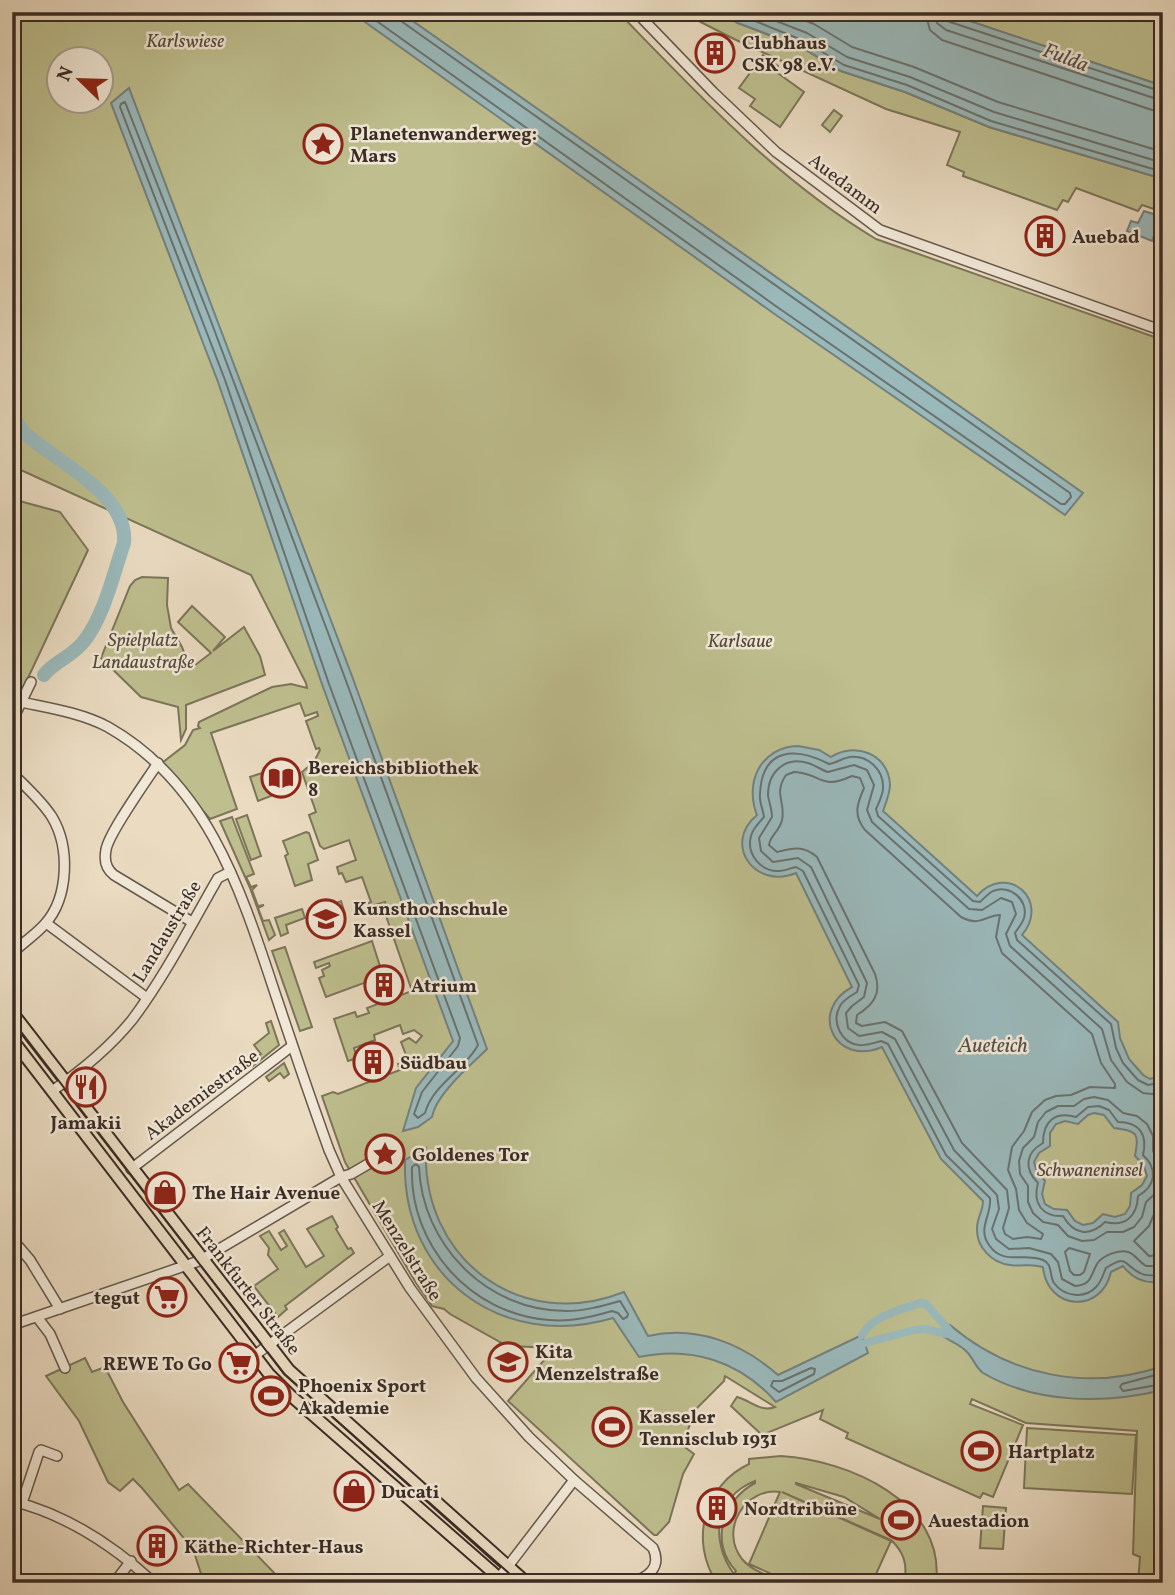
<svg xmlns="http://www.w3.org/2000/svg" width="1175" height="1595" viewBox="0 0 1175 1595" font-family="Vollkorn,serif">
<rect width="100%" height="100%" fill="#eadbc1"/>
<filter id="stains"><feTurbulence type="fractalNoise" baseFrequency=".00286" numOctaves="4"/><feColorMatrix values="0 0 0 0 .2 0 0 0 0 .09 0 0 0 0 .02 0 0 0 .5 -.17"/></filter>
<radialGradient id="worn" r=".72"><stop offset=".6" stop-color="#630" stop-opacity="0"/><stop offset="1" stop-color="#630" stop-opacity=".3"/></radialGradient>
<!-- green -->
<g fill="#bebe8e" stroke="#7c755a" stroke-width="2" fill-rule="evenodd">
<path d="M12,12H618C698,94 777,180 876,239L1163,340V1583H1138L1140,1557L1133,1554L1137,1431L1026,1423L972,1399L970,1404L1023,1425L993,1497L983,1493L980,1498L846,1438L848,1433L820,1419L823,1410L762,1435L731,1406L737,1397C750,1400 761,1413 775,1407L725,1376L724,1381L696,1409L682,1445L694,1454L683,1474L669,1522L657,1535H654L508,1401L555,1348L507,1346L450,1314L444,1309L432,1306L416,1283L345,1162L322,1096L333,1092L338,1094L400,1070L398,1064L408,1060L401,1042L409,1038L416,1043L422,1036L414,1030L403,1034L400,1025L374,1035L375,1040L354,1048L357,1058L348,1061L334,1019L355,1012L357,1017L369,1013L367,1008L412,991L385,913L388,912L385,902L375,905V908L368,910L366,904L371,902L362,877L346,882L342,873L339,874L337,867L356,860L349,840L324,849L320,846L309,815L316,812L302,772L314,762L320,750L319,748L316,749L306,721L318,716L317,712L305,716L300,703L211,733L237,809L210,819L162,763L185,745L193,730L200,728L198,726L199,722L272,687L291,684L307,688L306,683L251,575L12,466ZM60,60H102V102H60Z"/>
<polygon points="681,12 718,12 738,23 801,47 841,71 905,92 989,127 1163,179 1163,212 1142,205 1138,211 1076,188 1068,202 1063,200 1057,210 963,176 964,172 947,165 960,132 886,109 734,39"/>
<polygon points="943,12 1163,12 1163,86"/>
<polygon points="763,55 778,66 775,71 804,92 780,127 750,106 755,99 739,88"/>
<polygon points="834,110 842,116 830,132 822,125"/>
<polygon points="12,499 60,512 88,550 12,712"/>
<polygon points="142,577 168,578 167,605 171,628 182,647 190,669 211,653 178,622 192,606 225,637 213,651 244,627 260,656 265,675 186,705 186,729 181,740 178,707 141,697 101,658 130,586 135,580"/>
<polygon points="262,773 271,796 258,801 250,777"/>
<polygon points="247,815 261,856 251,860 236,819"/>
<polygon points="232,817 254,874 246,877 251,887 257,885 252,890 258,906 264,905 258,908 263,921 269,920 275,935 269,940 250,888 220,821"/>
<polygon points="306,832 309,833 318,860 308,864 312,880 295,886 285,856 288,854 283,841"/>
<polygon points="341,901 345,914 331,919 327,907"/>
<polygon points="302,909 305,918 286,925 288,933 281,936 275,918"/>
<polygon points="372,941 383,976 326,997 319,978 324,976 322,970 330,966 329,963 316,968 314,962"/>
<polygon points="285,947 312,1027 300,1031 272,951"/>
<polygon points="271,1021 279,1045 253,1066 250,1062 261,1054 254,1045 269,1033 266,1023"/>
<polygon points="284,1063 289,1074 284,1078 280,1073 269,1081 266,1077"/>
<polygon points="332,1216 338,1227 336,1229 348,1249 351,1248 354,1253 285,1306 287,1309 278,1317 254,1286 278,1269 268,1255 269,1248 260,1236 269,1231 281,1250 287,1246 279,1233 284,1230 306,1267 324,1256 307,1229"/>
<polygon points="85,1358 92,1372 105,1367 123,1402 179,1490 188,1484 284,1583 200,1583 203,1580 193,1549 142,1488 133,1479 120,1491 108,1482 79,1421 46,1376"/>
<polygon points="1027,1428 1136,1435 1132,1494 1024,1488"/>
<path d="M781,1456C848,1460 946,1502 936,1583H904C908,1565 904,1552 891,1540L782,1492L891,1541L872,1583H792L749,1564L780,1492C745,1487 719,1530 742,1559C753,1572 770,1576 785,1583H755L735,1574L742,1583H717C689,1541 704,1485 749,1464V1459ZM755,1481V1483C723,1500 709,1542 736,1571L734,1574C710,1542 714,1497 755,1481ZM796,1483L844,1497L880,1519L796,1484Z"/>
<polygon points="983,1506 1006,1508 1003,1549 980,1548"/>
</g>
<!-- water -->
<g fill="#9ab9bb" stroke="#74817f" stroke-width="2" fill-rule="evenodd">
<polygon points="351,12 400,12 1083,493 1065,515 776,315"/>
<polygon points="718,12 943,12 1163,86 1163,179 989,127 905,92 841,71 801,47 738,23"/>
<path d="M129,88L352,676L487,1049C470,1066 436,1094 432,1117L418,1127L403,1131L416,1088L453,1041L323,687L218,382L111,103Z"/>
<polygon points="1144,211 1163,217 1163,235 1155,233 1152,241 1127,231 1131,221 1138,223"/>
<path d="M798,746L819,750L831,757C854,742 888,753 890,784C890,794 886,802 883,811L977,896C1007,862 1051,900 1022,935L1118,1022L1120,1038L1129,1059L1143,1075L1150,1079L1163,1075V1281C1146,1285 1133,1279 1123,1266L1111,1272C1101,1315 1047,1310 1043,1267C1028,1263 1024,1267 1010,1265C992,1263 976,1247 977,1228C977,1218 983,1211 983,1201L941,1159L882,1047C835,1067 808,1011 852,987L796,873C755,890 722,844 757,815C744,782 761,747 798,746ZM1094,1113L1104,1115L1114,1128C1138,1131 1139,1133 1135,1156L1144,1166L1147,1176L1142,1185L1131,1193L1130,1206L1125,1214L1115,1217L1103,1214L1093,1223L1083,1225L1075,1221L1067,1210L1054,1209L1045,1204L1042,1194L1045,1181L1037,1172L1034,1162L1039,1153L1050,1146V1133L1056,1124L1065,1121L1078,1124L1088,1115Z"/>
<path d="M426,1148C421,1259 520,1333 624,1292L648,1336C696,1325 742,1343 778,1375L862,1335L868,1353L776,1402C740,1361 691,1346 639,1357L613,1318C502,1351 401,1277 405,1160Z"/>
<path d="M950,1325C1010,1376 1088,1392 1163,1366V1390C1105,1404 1036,1404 983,1373C976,1368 973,1358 967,1352C961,1345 952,1342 944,1337Z"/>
</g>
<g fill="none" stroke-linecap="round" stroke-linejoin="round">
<!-- shore -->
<g stroke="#6a7270" stroke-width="2">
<polyline points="364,12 780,309 1061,504 1065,504 1071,497 1070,493 401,21 397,12"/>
<polyline points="733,12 804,41 844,65 907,85 991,121 1163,172"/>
<polyline points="753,12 807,33 847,57 910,77 994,112 1163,163"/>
<polyline points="783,12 814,24 852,47 914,67 998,102 1163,152"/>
<polyline points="925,12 930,30 942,40 1152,110 1163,111"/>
<polyline points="935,12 937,23 946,30 1163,101"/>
<polyline points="944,12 945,18 950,22 1163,92"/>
<path d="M125,102L209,316L345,678L478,1045C465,1070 433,1084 425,1113L418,1118L414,1114L422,1092L458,1046L460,1038L329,684L225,380L120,107L121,104Z"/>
<path d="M794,772C822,773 819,791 852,776L860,778L864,788C857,804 853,815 865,830L961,917C980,927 984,916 1000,915L996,937L1002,953L1092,1034L1101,1063L1115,1084V1088L1090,1087L1071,1095L1056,1096L1045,1100L1032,1112L1024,1131L1012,1147L1008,1170L1016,1189L1019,1210L1027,1223L1043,1234L1041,1239L1027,1237L1013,1239L1005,1234L1003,1228L1009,1208L1007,1190L962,1143L902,1031L885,1022L862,1026L856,1023L857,1015C873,1005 882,994 875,974L817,857C803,845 793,848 777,852L769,845C770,835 780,831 782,820C786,802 773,794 786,775Z"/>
<path d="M1163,1082L1148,1085L1138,1080L1123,1063L1116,1048L1111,1024L1017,940L1015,933C1018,928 1022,924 1024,918C1029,900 1010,884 993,891C988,894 984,898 980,902L973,901L878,816L876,809C879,802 883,795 883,788C884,770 868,755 850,757C842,758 837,763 829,764C796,747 762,747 760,794C759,802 763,809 764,817C759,823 753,828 751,836C746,854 761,872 779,871C785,871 790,868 796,867L803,871L859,985L857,992C851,996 844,999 840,1006C831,1022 841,1043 859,1045C867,1046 873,1043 881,1041L888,1044L946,1155L990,1198C992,1215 977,1228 989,1245C1003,1266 1024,1252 1043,1260C1053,1264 1049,1275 1054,1283C1064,1297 1085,1299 1096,1287C1102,1281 1103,1274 1106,1268C1128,1254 1122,1264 1140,1273C1147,1277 1155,1275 1163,1275"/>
<path d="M1163,1091L1152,1094L1143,1093L1127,1082L1111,1060L1102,1029L1010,946L1006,934L1016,914L1012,902L1001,898L982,910L969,909L872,822L867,810L874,785L867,770L854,765L828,772C821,770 815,765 808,763C785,756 768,772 768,795C769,803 772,809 772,817L759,838L761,851L773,862L798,858L811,867L867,983L864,997L852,1006L846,1013L848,1028L859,1036L882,1032L895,1039L954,1150L997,1195L999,1209L992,1229L996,1239L1009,1249L1029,1248L1051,1254L1058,1262L1062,1279L1075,1286C1092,1285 1090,1276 1097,1264C1102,1256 1118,1249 1128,1252C1135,1254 1139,1262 1146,1266H1163"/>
<polygon points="1094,1097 1108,1100 1123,1113 1137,1116 1147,1124 1153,1136 1153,1151 1161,1165 1162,1178 1157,1192 1146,1202 1142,1217 1134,1227 1123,1232 1107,1232 1094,1240 1082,1241 1068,1236 1058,1225 1043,1222 1033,1213 1028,1202 1028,1186 1020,1174 1019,1161 1023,1148 1034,1137 1038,1122 1046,1112 1058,1106 1074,1106 1084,1099"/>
<path d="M1099,1106L1109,1110L1118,1122C1139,1122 1148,1134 1143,1155C1158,1169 1156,1186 1138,1196C1137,1217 1125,1227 1105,1222C1090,1237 1074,1235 1063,1216C1043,1217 1032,1204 1038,1183C1024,1169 1025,1153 1043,1143C1043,1121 1055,1111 1076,1117L1088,1107Z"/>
<path d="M416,1164L419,1167C422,1245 487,1311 566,1311C585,1311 602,1306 620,1301L628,1314L627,1317L623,1319L618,1313L612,1311C591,1317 571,1322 549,1320C470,1314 409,1245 412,1167Z"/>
<polyline points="1163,1201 1157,1207 1149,1226 1134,1241 1149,1256 1163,1255"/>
<polygon points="1069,1248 1090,1254 1084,1272 1080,1275 1074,1275 1070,1271 1065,1252"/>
<polygon points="811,1368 815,1369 814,1374 779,1392 771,1386 773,1381 782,1381"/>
<polyline points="1163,1373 1122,1384 1120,1387 1123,1391 1163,1384"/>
</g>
<!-- canal -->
<g stroke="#9ab9bb" stroke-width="8">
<path d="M862,1335C872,1316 900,1310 920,1303L926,1304L948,1329"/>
<polyline points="865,1343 914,1330 925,1329 946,1334"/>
</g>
<!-- river -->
<path stroke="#9ab9bb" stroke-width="14" d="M12,413C16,420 20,430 27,435C57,462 129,495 124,543C113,575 105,613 85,640C73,657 54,661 44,675"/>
<!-- minor casing -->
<g stroke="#66584c" stroke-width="12">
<g id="minor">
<polyline points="636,12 713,92 776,152 880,230 1163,331"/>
<path d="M21,702C49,708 82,713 108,727C210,785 242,894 277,999C294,1050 311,1100 329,1150L341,1177L410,1288L476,1378L529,1437L574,1480L653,1548C662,1568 648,1577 631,1583"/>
<polyline points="12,721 31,682"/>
<path d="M158,763C147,780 108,834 106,850C104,860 106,869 114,875L192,922"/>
<path d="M12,773C26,787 42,801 52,817C70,847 69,897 45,924C35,935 23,943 12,953"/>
<polyline points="46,923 147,998"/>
<path d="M52,1091C81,1071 110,1047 132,1020C165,976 191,925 218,878L230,872"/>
<polyline points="131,1169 292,1046"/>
<polyline points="12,1239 30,1260 60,1309"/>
<polyline points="37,1317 50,1334 65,1368"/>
<polyline points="12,1325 199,1261 341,1177 351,1174 387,1153"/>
<polyline points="255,1355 390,1256"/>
<path d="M12,1501C65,1514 114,1546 154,1583"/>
<polyline points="22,1503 39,1452 41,1450 57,1456"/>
<polyline points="650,1574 660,1583"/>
<polyline points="499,1578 574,1480"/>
<polyline points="114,1583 131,1561"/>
</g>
</g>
<!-- major casing -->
<g stroke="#3a2c25" stroke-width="14">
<g id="major">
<polyline points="12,1012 289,1370 527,1583"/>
<polyline points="12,1039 269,1374 290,1395 505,1583"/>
</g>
</g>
<!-- minor -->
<use href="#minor" stroke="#f1e8d7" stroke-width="9"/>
<!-- major -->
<use href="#major" stroke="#eadbc1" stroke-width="10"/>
<!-- tram -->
<polyline stroke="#3a2c25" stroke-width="2" points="12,1020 284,1374 520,1583"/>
</g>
<!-- icons -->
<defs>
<g id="building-ring" transform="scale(2.0125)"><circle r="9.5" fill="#f1e8d7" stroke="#8f2418" stroke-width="1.5"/><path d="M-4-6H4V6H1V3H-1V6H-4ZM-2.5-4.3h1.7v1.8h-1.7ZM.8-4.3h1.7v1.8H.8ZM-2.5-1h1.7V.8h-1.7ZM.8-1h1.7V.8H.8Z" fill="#8f2418"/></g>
<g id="sight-ring" transform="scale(2.0125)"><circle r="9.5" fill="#f1e8d7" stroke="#8f2418" stroke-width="1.5"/><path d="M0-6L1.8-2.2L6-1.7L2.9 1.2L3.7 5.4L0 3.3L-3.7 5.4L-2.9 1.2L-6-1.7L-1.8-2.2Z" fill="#8f2418"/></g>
<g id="library-ring" transform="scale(2.0125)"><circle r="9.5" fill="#f1e8d7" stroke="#8f2418" stroke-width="1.5"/><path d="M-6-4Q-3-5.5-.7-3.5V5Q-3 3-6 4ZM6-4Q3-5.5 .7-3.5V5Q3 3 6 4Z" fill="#8f2418"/></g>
<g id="university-ring" transform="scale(2.0125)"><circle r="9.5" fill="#f1e8d7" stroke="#8f2418" stroke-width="1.5"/><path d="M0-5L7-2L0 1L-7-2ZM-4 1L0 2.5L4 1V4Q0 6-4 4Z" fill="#8f2418"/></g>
<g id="restaurant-ring" transform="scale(2.0125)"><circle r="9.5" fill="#f1e8d7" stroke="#8f2418" stroke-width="1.5"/><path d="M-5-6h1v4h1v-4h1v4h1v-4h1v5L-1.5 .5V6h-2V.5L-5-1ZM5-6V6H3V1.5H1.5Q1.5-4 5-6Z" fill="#8f2418"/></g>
<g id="shop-ring" transform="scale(2.0125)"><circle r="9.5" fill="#f1e8d7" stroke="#8f2418" stroke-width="1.5"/><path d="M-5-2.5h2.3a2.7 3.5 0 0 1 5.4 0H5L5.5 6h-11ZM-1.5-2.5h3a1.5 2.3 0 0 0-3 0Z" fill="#8f2418"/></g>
<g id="supermarket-ring" transform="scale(2.0125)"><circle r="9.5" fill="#f1e8d7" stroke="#8f2418" stroke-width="1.5"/><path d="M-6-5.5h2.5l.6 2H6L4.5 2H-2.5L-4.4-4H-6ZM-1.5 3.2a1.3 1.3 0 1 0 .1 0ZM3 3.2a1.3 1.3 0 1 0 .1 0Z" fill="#8f2418"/></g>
<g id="school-ring" transform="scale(2.0125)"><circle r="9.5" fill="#f1e8d7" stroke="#8f2418" stroke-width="1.5"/><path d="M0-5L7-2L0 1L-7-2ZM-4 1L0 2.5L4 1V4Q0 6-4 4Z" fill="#8f2418"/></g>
<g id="stadium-ring" transform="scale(2.0125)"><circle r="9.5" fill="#f1e8d7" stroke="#8f2418" stroke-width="1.5"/><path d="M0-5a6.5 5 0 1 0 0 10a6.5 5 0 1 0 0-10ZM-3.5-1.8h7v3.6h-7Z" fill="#8f2418"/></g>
</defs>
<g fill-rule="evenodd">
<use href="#building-ring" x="715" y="53"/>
<use href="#sight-ring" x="323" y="144"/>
<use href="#building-ring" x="1045" y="236"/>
<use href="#library-ring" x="281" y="778"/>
<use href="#university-ring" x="326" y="919"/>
<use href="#building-ring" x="384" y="985"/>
<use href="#building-ring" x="373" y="1062"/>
<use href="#restaurant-ring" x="86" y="1087"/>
<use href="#sight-ring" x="385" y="1154"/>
<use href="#shop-ring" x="165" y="1192"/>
<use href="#supermarket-ring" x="167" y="1297"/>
<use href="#school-ring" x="508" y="1362"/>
<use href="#supermarket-ring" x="239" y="1363"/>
<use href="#stadium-ring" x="271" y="1396"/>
<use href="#stadium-ring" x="612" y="1427"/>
<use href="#stadium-ring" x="981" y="1451"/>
<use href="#shop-ring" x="354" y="1491"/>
<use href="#building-ring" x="717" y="1508"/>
<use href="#stadium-ring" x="901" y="1520"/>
<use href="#building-ring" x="157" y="1546"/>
</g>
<g text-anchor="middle" stroke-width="5" stroke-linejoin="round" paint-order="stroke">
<!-- park labels -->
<g font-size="19" font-style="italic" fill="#54493a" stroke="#f1e8d7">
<text x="185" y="47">Karlswiese</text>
<text x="143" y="646">Spielplatz<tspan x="143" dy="22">Landaustraße</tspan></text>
<text x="740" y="647">Karlsaue</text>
<text x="1090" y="1176">Schwaneninsel</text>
</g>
<!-- poi labels -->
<g font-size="19" font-weight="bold" fill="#3a2c25" stroke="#f1e8d7" text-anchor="start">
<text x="742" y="49">Clubhaus<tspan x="742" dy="22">CSK 98 e.V.</tspan></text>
<text x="350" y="140">Planetenwanderweg:<tspan x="350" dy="22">Mars</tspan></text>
<text x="1072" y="243">Auebad</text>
<text x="308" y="774">Bereichsbibliothek<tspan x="308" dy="22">8</tspan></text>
<text x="353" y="915">Kunsthochschule<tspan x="353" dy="22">Kassel</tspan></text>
<text x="411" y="992">Atrium</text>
<text x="400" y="1069">Südbau</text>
<text x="86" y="1129" text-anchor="middle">Jamakii</text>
<text x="412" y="1161">Goldenes Tor</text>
<text x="192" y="1199">The Hair Avenue</text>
<text x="140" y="1304" text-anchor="end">tegut</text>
<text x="535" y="1358">Kita<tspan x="535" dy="22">Menzelstraße</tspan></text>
<text x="212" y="1370" text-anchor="end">REWE To Go</text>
<text x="298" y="1392">Phoenix Sport<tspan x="298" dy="22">Akademie</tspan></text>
<text x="639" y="1423">Kasseler<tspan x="639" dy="22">Tennisclub 1931</tspan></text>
<text x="1008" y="1458">Hartplatz</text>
<text x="381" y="1498">Ducati</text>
<text x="744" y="1515">Nordtribüne</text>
<text x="928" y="1527">Auestadion</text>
<text x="184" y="1553">Käthe-Richter-Haus</text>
</g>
<!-- street labels -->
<g font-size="19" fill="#3a2c25" stroke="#f1e8d7">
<text transform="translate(846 183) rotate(37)" y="7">Auedamm</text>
<text transform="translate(166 931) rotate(-59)" y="7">Landaustraße</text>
<text transform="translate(201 1094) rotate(-37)" y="7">Akademiestraße</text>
<text transform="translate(408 1250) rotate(58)" y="7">Menzelstraße</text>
<text transform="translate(249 1290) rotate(52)" y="7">Frankfurter Straße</text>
</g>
<!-- water labels -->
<g font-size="21" font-style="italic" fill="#524f4a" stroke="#f1e8d7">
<text transform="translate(1066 57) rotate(21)" y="7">Fulda</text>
<text x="993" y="1052">Aueteich</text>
</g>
</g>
<!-- margin -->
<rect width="1175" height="1595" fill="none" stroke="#eadbc1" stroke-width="42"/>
<rect x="14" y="14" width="1147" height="1567" fill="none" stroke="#3a2c25" stroke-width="3.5"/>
<rect x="21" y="21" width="1133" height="1553" fill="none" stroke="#3a2c25" stroke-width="2"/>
<!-- north arrow -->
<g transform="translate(80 80) rotate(293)"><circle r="33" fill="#f1e8d7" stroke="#a89d90" stroke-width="2"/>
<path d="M0-5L12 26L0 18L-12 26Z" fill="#8f2418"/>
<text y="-10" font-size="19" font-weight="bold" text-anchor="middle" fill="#3a2c25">N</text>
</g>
<rect width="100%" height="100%" filter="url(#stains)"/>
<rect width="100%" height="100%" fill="url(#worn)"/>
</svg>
